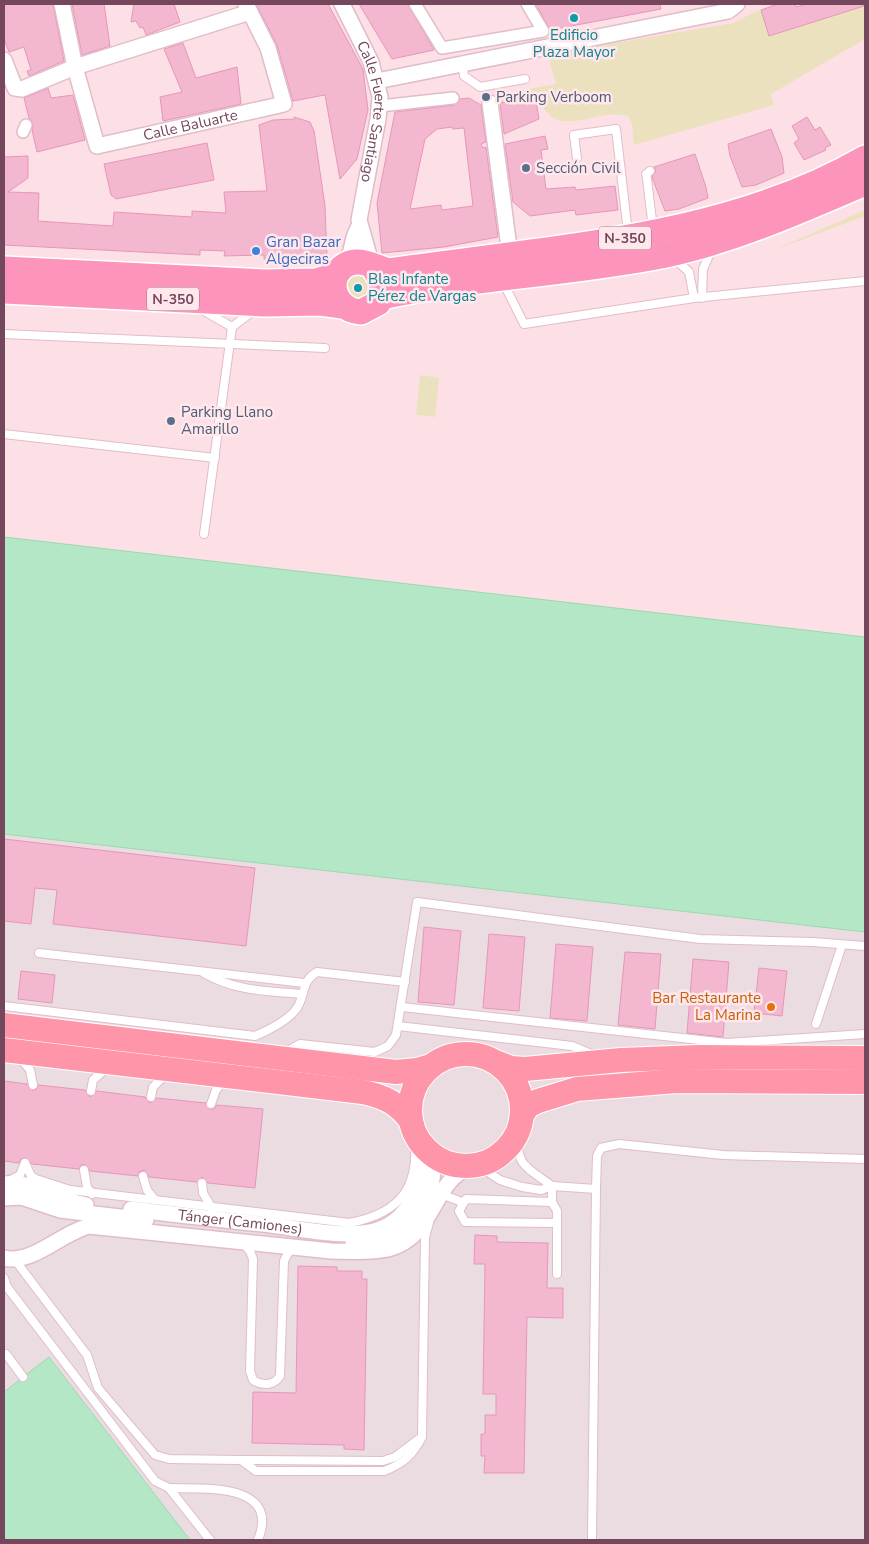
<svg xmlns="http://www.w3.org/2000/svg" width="869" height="1544" viewBox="0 0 869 1544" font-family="'Nunito Sans',sans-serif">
<rect width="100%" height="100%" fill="#fde0e6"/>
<!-- industrial -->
<polygon fill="#ebdce1" points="4,834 865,932 865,1540 190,1540 50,1357 4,1392"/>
<!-- green -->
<g fill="#ebe1be">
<path d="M865,6V39L771,94L774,105L634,145L632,124L628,116C603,110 584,124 562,121C549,119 547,109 537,103C528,96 511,102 499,103L498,95L556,84L549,60L579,49L733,23L761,9L769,36Z"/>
<polygon points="865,210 865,216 769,252"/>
<circle cx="359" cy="287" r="13"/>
<polygon points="420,375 439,378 435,417 416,415"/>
</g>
<!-- water -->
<g fill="#b4e7c5" stroke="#9ad9af">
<polygon points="4,537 865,637 865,932 4,834"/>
<polygon points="49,1357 190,1540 4,1540 4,1392"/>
</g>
<!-- building -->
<g fill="#f3b7d0" stroke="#e796b9" fill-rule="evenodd">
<polygon points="4,4 53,4 64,61 29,76 27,71 31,70 24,47 9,52 4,39"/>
<polygon points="72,4 104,4 110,46 82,55"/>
<polygon points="134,4 174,4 180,22 146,35 143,27 140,28 136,21 131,22"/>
<polygon points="256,4 328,4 363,69 368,110 357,159 340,179 325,95 293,101 277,45"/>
<polygon points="359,4 408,4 434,50 392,59"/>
<polygon points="536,4 660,4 661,9 550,30"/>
<polygon points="778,4 795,4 796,7 808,4 864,4 864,6 769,36 761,10"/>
<polygon points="183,43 196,78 237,67 241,104 163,121 160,97 182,92 164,49"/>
<polygon points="48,88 51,98 73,95 85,140 37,152 32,130 33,124 29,118 24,98"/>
<path d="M469,98L481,105L486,142L481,144L483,148L486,147L498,237L444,247L382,253L377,203L395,112L454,105L460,99ZM452,127L453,129L464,128L473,206L442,210L441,205L410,209L425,139L437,129Z"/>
<polygon points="527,99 536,101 539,119 504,134 500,103"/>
<polygon points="294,117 310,122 314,131 325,206 327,257 264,259 264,255 224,256 225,251 200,250 200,255 4,245 4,157 28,156 28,178 8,192 39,193 38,221 113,226 114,212 192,217 192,211 226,213 224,192 267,191 259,125 273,120 295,119"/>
<polygon points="807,117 815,130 820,127 831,145 825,148 826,150 804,160 794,143 799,139 792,126"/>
<polygon points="771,129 782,157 784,173 756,185 742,187 730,156 728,144"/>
<polygon points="545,136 548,149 541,150 546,189 575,187 576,190 615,186 618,210 576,215 575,210 530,216 513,202 505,144"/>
<polygon points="207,143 214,180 116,199 111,195 104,164"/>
<polygon points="695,154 706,187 708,198 679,209 665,211 653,180 652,176 656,171 654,167"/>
<polygon points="4,839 255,868 246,946 53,924 57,890 35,888 31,924 4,921"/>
<polygon points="424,927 461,931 454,1005 418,1002"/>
<polygon points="489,934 525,937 519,1011 483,1008"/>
<polygon points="556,944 593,947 587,1021 550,1018"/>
<polygon points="625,952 661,954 655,1029 618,1025"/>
<polygon points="693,959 729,962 723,1037 687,1033"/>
<polygon points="759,968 787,971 782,1016 754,1013"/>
<polygon points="21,971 55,975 52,1003 18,999"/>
<polygon points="4,1081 27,1084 32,1090 36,1090 38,1085 85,1090 90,1097 97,1091 145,1097 150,1103 157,1098 206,1103 210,1109 214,1109 217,1105 263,1109 255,1188 208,1183 202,1177 197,1182 149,1177 144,1170 139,1172 138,1176 90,1171 85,1165 81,1165 79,1169 32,1164 26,1158 21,1159 19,1163 4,1161"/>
<polygon points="475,1235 497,1236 497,1242 548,1243 547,1288 563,1288 563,1318 527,1317 524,1473 484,1473 485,1456 481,1456 481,1434 485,1434 485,1415 496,1415 496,1394 483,1394 485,1264 474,1264"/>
<polygon points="298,1266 337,1267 337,1271 362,1271 362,1279 367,1279 364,1450 344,1449 344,1445 252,1443 253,1392 296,1393"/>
</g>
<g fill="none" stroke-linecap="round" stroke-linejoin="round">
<!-- service casing -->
<g stroke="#e1bcc9" stroke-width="10">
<g id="service">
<polyline points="462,63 464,76 480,87 525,79"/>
<polyline points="577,158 574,135 616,129 628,233"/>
<polyline points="650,171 646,174 647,179 653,229"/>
<polyline points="675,259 689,272 694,298"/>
<polyline points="501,283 505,286 524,324 694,298 865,281"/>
<polyline points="702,298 703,269 712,249"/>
<polyline points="204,311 232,327 253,311"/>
<polyline points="4,334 325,348"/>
<polyline points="4,434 215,458"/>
<polyline points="204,534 232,327"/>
<polyline points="39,953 304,983"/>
<path d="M204,973C234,991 268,991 301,994"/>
<path d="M4,1006L255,1036C269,1030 288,1021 297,1008C306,994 301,981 317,972L405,982"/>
<polyline points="402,1007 727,1043 865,1034"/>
<polyline points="816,1024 842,945"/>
<polyline points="398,1026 572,1046 596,1056"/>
<polyline points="286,1052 300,1044 375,1052 388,1046 396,1035 417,902 700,939 813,942 865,946"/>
<polyline points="20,1058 30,1070 33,1085"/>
<polyline points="91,1091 93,1080 108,1067"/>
<polyline points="151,1097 153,1087 165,1075"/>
<polyline points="211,1104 216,1090 224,1080"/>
<path d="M517,1132C516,1167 527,1167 552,1186"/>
<path d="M25,1163L31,1176L36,1179L70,1190L349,1223C404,1213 421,1184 414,1130"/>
<polyline points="477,1165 500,1180 522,1187 541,1190 552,1186 596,1189"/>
<polyline points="84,1170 87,1187 92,1194"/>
<polyline points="143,1176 147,1190 155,1200"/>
<polyline points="9,1181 20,1175 25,1163"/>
<polyline points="202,1183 203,1193 213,1210"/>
<polyline points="552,1186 552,1202 557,1211 557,1274"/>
<polyline points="441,1194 462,1202"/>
<polyline points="552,1202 466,1199 459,1211 465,1222 557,1223"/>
<path d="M243,1243L250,1251L253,1259L250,1371L253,1380C261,1386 274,1386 280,1376L284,1261L288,1253L294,1249"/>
<path d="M15,1260L87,1355L98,1388L155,1455L169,1459L241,1460L256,1471H384C403,1464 413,1455 422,1437L425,1237L429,1223"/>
<polyline points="4,1278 7,1287 4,1281"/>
<polyline points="7,1287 155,1481 169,1488 210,1540"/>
<polyline points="4,1356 6,1354 23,1377"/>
<polyline points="241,1460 383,1461 395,1457 419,1439"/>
<path d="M169,1488C203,1489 281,1482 258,1540"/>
<polyline points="592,1540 596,1189 597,1156 601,1148 619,1144 723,1155 865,1159"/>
</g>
</g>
<!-- pedestrian casing -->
<g stroke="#e1bcc9" stroke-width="14">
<g id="pedestrian">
<polyline points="415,4 442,48 543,31 527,4"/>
<polyline points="380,106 453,98"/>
<polyline points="23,132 26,125"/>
</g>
</g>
<!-- minor casing -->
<g stroke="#e1bcc9" stroke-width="18">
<g id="minor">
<path id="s1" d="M62,4L75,67L97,146L284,104L268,48L246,4"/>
<path id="s2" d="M342,4L371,62L380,97L378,119L359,220L372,266"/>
<polyline points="4,60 15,88 22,89 75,67 250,12"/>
<polyline points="377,81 728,11 737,4"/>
<polyline points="490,103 510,255"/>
<path d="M344,267C355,250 350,238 360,225"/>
<path d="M4,1184C36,1180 55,1200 86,1205"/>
<polyline points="4,1198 21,1197 60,1210 146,1220"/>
<path id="s3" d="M131,1209C178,1215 224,1220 271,1225C302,1229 350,1240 380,1229C410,1218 423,1184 425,1155"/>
<path d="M353,1242C364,1242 377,1242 388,1237C419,1224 440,1186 430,1153"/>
<path d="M4,1258C32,1265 61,1233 89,1226L331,1251C350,1251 369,1253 388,1249C436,1237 431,1180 472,1166"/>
</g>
</g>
<!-- primary casing -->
<g stroke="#fff" stroke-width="26">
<g id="primary">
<polyline points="4,1025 396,1072 417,1070 431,1066"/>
<path d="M4,1050L363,1092C385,1097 398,1103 411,1121"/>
<circle cx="466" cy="1110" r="56"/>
<polyline points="498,1063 511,1068 525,1069 621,1060 699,1057 865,1058"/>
<polyline points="522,1115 528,1106 538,1101 577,1089 677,1081 865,1082"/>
</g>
</g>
<!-- trunk casing -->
<g stroke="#fff" stroke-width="28">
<g id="trunk">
<path d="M374,268L383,284L378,303L361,312C328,310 324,265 356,262C367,261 379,269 389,271C548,247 723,240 865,158"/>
<polyline points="4,269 265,282 316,281 333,276 339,271"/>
<polyline points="4,291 264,304 320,303 343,306"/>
<path d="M381,297C475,277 572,274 666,255C735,240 800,211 865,183"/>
</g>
</g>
<!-- service -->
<use href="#service" stroke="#fff" stroke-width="8"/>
<!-- pedestrian -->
<use href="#pedestrian" stroke="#fff" stroke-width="11"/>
<!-- minor -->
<use href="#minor" stroke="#fff" stroke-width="15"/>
<!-- primary -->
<use href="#primary" stroke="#ff95a9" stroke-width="24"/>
<!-- trunk -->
<use href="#trunk" stroke="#fc94bb" stroke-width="25"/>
</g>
<!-- markers -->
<g fill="#0f9aa8" stroke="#ffe7ec" stroke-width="2">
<circle cx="574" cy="18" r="5"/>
<circle cx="358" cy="288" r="5"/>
</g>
<g fill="#5c6f8a" stroke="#ffe7ec" stroke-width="2">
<circle cx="486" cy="97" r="5"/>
<circle cx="526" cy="168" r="5"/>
<circle cx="171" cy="421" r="5"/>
</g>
<circle fill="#3f7fe0" stroke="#ffe7ec" stroke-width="2" cx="256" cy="251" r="5"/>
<circle fill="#e8710a" stroke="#ffe7ec" stroke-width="2" cx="771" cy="1007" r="5"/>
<g text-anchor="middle" stroke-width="5" stroke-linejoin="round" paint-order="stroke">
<!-- shield labels -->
<g fill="#ffe7ec" stroke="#9e7787" stroke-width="1">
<rect x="599" y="226.5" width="52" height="23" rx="4"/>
<rect x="147" y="287.5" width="52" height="23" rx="4"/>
</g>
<g font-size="14" font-weight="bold" fill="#74475c">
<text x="625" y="243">N-350</text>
<text x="173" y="304">N-350</text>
</g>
<!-- culture labels -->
<g font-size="15" fill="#0d838f" stroke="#ffe7ec">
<text x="574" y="40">Edificio<tspan x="574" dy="17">Plaza Mayor</tspan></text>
<text x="368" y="284" text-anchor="start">Blas Infante<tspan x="368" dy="17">Pérez de Vargas</tspan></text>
</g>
<!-- service labels -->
<g font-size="15" fill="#4e5e75" stroke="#ffe7ec" text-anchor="start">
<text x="496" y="102">Parking Verboom</text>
<text x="536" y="173">Sección Civil</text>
<text x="181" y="417">Parking Llano<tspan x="181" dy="17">Amarillo</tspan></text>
</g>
<!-- street labels -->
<g font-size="15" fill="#74475c" stroke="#ffe7ec">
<text dy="5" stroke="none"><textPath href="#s2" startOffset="115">Calle Fuerte Santiago</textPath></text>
<text dy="5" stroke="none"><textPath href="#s1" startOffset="242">Calle Baluarte</textPath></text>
<text dy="5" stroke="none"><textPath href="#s3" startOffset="110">Tánger (Camiones)</textPath></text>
</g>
<!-- shop labels -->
<g font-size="15" fill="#366cbe" stroke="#ffe7ec" text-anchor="start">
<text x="266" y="247">Gran Bazar<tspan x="266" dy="17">Algeciras</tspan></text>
</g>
<!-- food labels -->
<g font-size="15" fill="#c56008" stroke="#ffe7ec" text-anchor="end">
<text x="761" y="1003">Bar Restaurante<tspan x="761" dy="17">La Marina</tspan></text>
</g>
</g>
<!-- border -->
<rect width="869" height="1544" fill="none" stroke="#74475c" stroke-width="10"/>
</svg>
